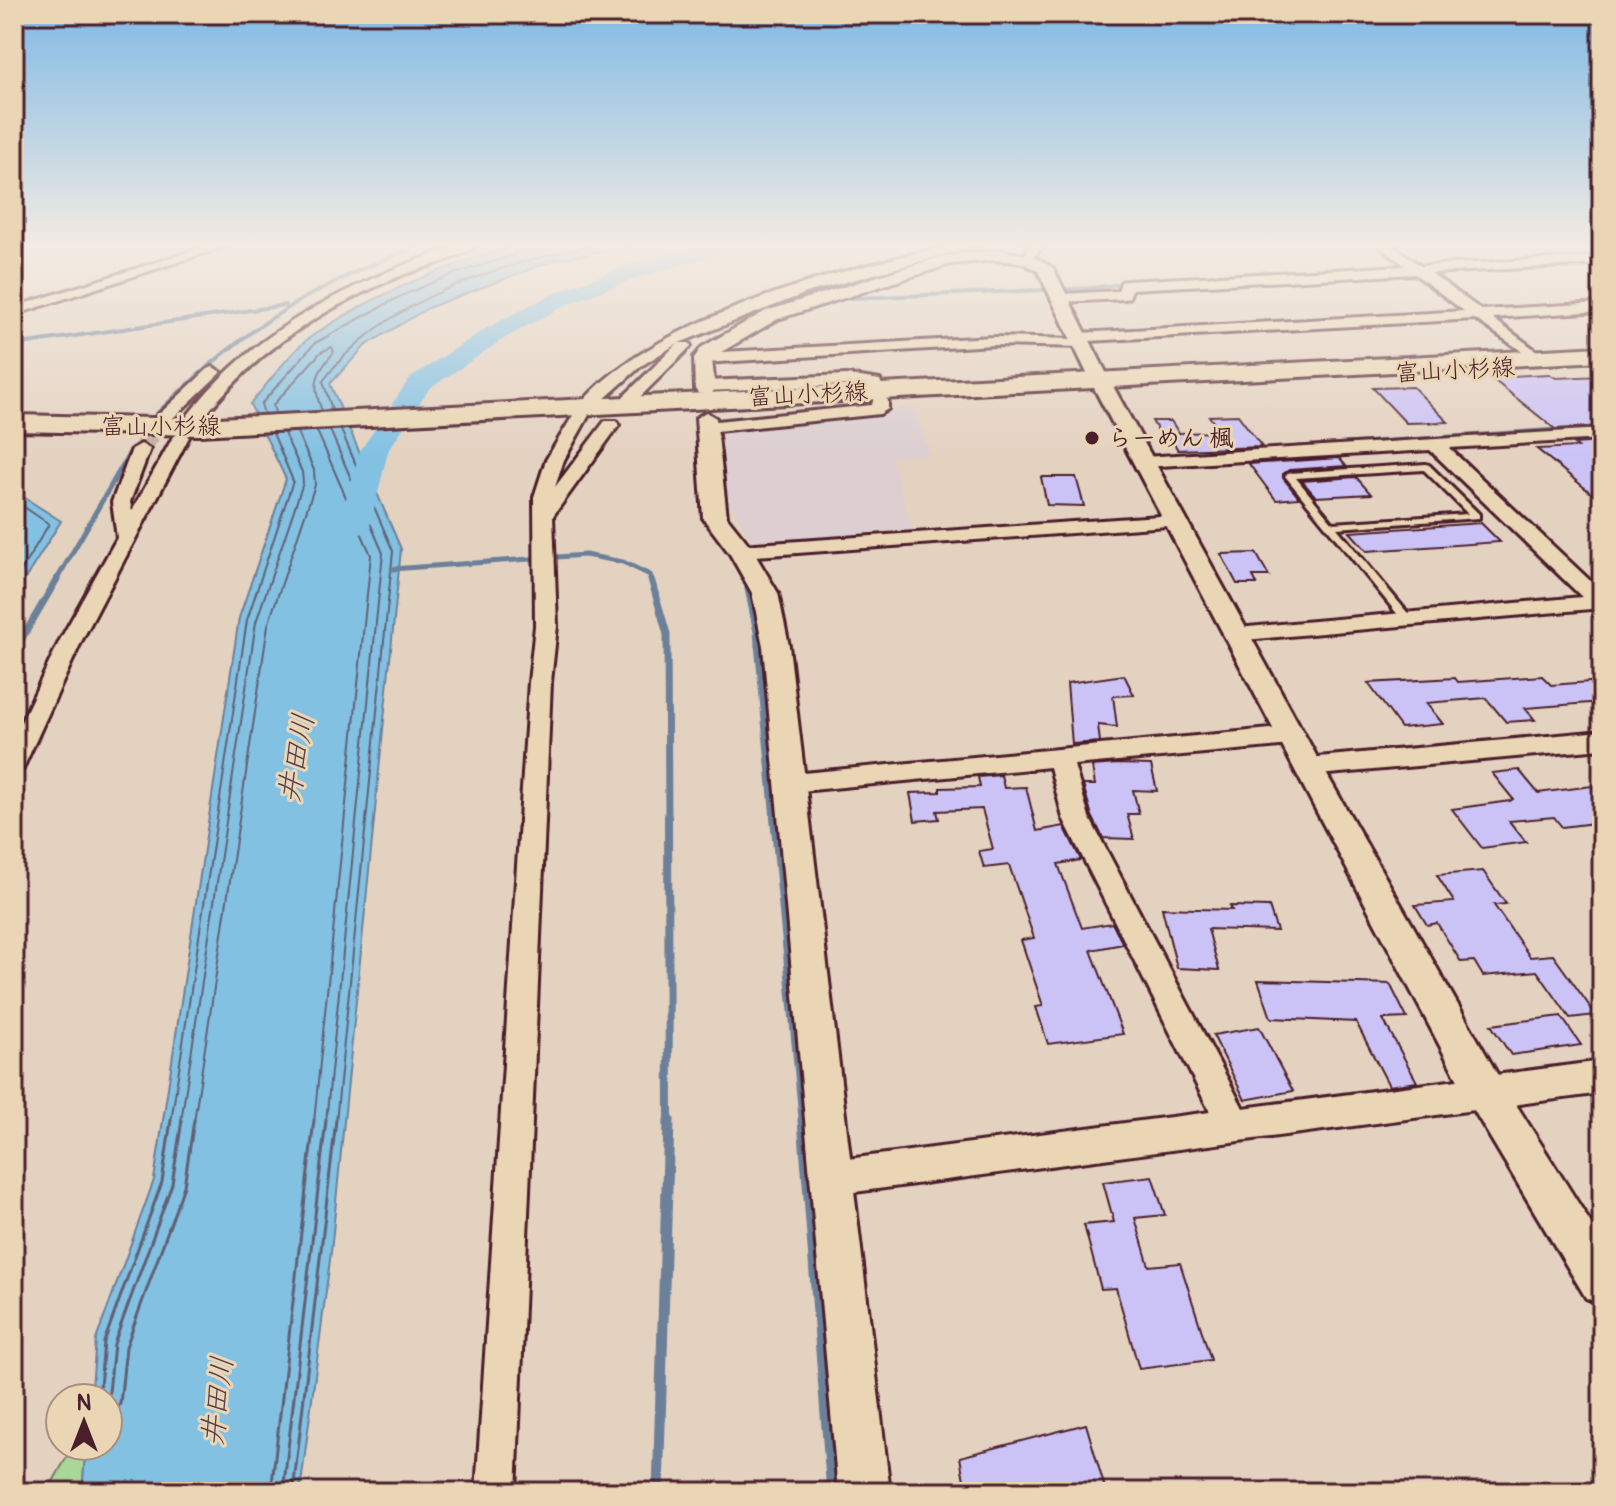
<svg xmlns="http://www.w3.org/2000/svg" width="1616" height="1506" viewBox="0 0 1616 1506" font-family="Pangolin,'Klee One',sans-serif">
<rect width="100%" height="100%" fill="#e4d2c1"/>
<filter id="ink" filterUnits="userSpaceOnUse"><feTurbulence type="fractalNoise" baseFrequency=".0125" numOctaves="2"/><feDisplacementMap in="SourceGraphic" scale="16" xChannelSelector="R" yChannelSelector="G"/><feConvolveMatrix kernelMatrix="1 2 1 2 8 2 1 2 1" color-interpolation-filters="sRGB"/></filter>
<g filter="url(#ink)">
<!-- built -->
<polygon fill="#dcced1" points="912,407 931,455 891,458 914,535 755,545 725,495 722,427 851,419"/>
<!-- green -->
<polygon fill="#a8d798" stroke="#797b62" stroke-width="2" points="73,1446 86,1446 82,1492 47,1492"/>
<!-- water -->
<g fill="#83c1e3" stroke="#6c8099" stroke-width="2">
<path d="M525,244H646L557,259L428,308L365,346L330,384L401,549L331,1252L300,1492H82L86,1446H108V1398H91L96,1340L154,1180L239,618L286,479L250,404C268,384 291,350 312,336C371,296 455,260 525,244Z"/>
<polygon points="14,491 61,521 17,592 14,589"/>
</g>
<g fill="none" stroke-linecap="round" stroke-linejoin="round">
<!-- shore-far1 -->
<g stroke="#616075" stroke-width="2">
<path d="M332,410L323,381C384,298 501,264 598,244"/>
<path d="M275,413L273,405L321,352L332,347L334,352C316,373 311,384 322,411"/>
<polyline points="264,414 261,404 315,343 401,296 451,275 514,255 519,244"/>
<polyline points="14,500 49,524 14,582"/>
<polyline points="171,1122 247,620 293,481 273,433"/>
<polyline points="181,1122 256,622 303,483 302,472 284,433"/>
<polyline points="194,1122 268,625 315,485 314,470 297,432"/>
<polyline points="314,1122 371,555 317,431"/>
<polyline points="326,1122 383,553 330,430"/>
<polyline points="336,1122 393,551 341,430"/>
</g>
<!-- shore -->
<g stroke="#616075" stroke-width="3">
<polyline points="99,1398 104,1342 162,1182 171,1120"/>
<polyline points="108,1402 114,1344 172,1184 182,1120"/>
<polyline points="108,1422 120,1404 126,1347 184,1186 194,1120"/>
<polyline points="271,1492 314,1120"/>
<polyline points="283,1492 326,1120"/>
<polyline points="293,1492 336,1120"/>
</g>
<!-- stream-far4 -->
<g stroke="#6c8099" stroke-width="4">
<polyline points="833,299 1092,288 1128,283"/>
<polyline points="14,345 285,305"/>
<polyline points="696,392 693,356 716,337 745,324"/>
<path d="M179,393C256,319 325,281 424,244"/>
</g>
<!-- stream-far3 -->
<g stroke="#6c8099" stroke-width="5">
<polyline points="156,415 181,391"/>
<polyline points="698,448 702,496"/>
<polyline points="1271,449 1602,427"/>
<polyline points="717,536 738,565"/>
<polyline points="392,569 585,555 623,562 650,575 652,581"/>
<polyline points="56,581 132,449"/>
</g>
<!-- stream-far2 -->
<g stroke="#6c8099" stroke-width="7">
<polyline points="651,579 667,634 668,819"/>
<polyline points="746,579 757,632 774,819"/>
<polyline points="14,652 57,579"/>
</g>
<!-- stream-far1 -->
<g stroke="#6c8099" stroke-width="8">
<polyline points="668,817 669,1122"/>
<polyline points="774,817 803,1122"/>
</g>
<!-- stream -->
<g stroke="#6c8099" stroke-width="11">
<polyline points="803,1120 832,1492"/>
<polyline points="658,1492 669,1120"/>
</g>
<!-- river -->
<polygon fill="#83c1e3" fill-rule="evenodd" points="709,244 742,244 739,248 639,277 566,305 505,338 429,389 388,451 370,526 365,533 354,535 343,533 338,526 360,451 410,378 487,328 550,295 623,267"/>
</g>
<!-- building -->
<g fill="#cbc3f6" stroke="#4a1f2b" stroke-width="2">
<polygon points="1549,374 1556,378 1602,376 1602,426 1555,429 1490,377"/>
<polygon points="1413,387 1448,422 1406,423 1373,388"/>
<polygon points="1238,415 1262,447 1178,450 1171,439 1163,439 1152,421 1171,421 1179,433 1220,432 1209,416"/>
<polygon points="1602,442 1602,502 1537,449 1578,447 1574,444"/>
<polygon points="1339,458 1346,466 1289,470 1283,474 1283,478 1299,498 1276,500 1249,464"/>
<polygon points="1041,477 1076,477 1084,506 1047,505"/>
<polygon points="1356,477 1371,494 1316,497 1302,481"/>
<polygon points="1481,523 1500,542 1367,551 1350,532"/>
<polygon points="1256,553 1269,576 1253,576 1257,584 1237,584 1221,554"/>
<polygon points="1124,675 1134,695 1113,696 1117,727 1098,725 1100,742 1072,744 1067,683"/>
<polygon points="1542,676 1551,685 1602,681 1602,702 1525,708 1535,720 1506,722 1486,698 1426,703 1443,724 1401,728 1368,683 1455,678 1458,682"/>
<polygon points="1117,764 1151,765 1157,791 1133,790 1139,814 1127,814 1134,839 1103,838 1092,816 1083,785 1095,785 1092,766"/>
<polygon points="1519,770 1538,793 1592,786 1602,797 1602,822 1562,827 1554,817 1509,821 1526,842 1482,848 1452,809 1510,801 1513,799 1492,773"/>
<polygon points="1001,775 1004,788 1026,787 1037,831 1064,826 1081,860 1058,864 1082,928 1112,923 1123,944 1091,950 1123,1034 1048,1044 1036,1007 1043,1006 1021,940 1034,938 1009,865 984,868 979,851 993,849 982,809 937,811 939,819 915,821 910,793 940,792 940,788 980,787 978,777"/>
<polygon points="1483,871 1506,904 1494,905 1530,957 1553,955 1596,1015 1570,1018 1537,971 1483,976 1474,961 1461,962 1437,923 1427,925 1415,905 1454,902 1437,875"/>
<polygon points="1230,906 1269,907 1277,931 1208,929 1219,970 1177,968 1162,908 1232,910"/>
<polygon points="1258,980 1390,984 1407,1018 1383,1019 1417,1082 1389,1086 1356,1022 1271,1018"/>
<polygon points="1561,1016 1581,1045 1511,1055 1491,1025"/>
<polygon points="1259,1027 1293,1091 1245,1100 1213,1035"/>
<polygon points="1152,1176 1165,1215 1135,1218 1149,1266 1180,1263 1211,1360 1139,1369 1116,1288 1101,1289 1084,1225 1114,1222 1103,1182"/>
<polygon points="1086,1424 1106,1492 966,1492 960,1457"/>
</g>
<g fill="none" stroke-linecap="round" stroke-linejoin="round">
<!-- minor-tunnel -->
<polyline stroke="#c5aea3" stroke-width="18" stroke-dasharray="18 9" stroke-linecap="butt" points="141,449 163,419"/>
<!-- service casing -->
<g stroke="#4a1f2b" stroke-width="6">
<path id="service" d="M1426,464L1429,465L1479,514V518L1337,528L1411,617L1412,619L1407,623L1403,621L1285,476L1289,473ZM1424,470L1468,514L1333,523L1296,478Z"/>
</g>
<!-- minor casing -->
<g stroke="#4a1f2b" stroke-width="6">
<g id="minor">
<polygon points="214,244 233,244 14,315 14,307"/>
<path d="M461,244H479C460,259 418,268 395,278C311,314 248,357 193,431H181L179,427C248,330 352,282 461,244Z"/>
<path d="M959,244H983L809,292L679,343H689L691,346L637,400L631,402L623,397L678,343L641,366L593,409L587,411L579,406C649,318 851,266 959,244Z"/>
<polygon points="1026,244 1044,246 1027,263 1021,259 1030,247"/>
<polygon points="1377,244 1391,244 1421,266 1602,256 1602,264 1431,273 1481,310 1602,303 1602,311 1492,318 1541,354 1543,357 1536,361 1475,319 1089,341 1088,346 1083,347 993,345 703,363 695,358 703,353 993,337 1074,339 1075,334 1080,333 1464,311 1415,274 1132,289 1129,298 1124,299 1061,302 1054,298 1061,294 1118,291 1121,282 1126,281 1405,266"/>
<polygon points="213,367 221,372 218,375 169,422 157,422 155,419 157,416 208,369"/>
<polygon points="847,375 880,380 884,391 876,396 870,394 867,387 847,385 705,391 697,386 705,381"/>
<polygon points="880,395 888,400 888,409 880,414 707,432 699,427 707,422 872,405 874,397"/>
<polygon points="581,410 589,415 564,460 555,487 605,421 617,421 619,425 553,516 557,626 551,682 516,1492 476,1492 529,682 535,626 534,497 546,460 575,412"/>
<polygon points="1602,429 1602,439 1449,448 1602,592 1602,608 1234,641 1226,639 1223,634 1226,629 1582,597 1430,450 1143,467 1134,462 1143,457"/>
<polygon points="181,432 189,437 82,640 26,762 23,769 14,771 14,737 60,640 117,538 112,502 132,449 141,444 150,449 130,502 132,511 173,437"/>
<polygon points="1174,515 1183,521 1181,525 741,557 731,551 741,545"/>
<polygon points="1291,727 1299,730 1303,736 1299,742 1291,745 1074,765 1089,817 1243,1108 1602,1061 1602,1093 832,1195 820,1190 815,1178 820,1166 832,1161 1210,1112 1063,818 1050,767 791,792 782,789 779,782 782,775"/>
<polygon points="1602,731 1602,749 1307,776 1298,774 1295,767 1298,760 1307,758"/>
</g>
</g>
<!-- tertiary casing -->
<g stroke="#4a1f2b" stroke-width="6">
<g id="tertiary">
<polygon points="996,250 1033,256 1053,268 1114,388 1318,759 1500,1079 1602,1241 1602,1305 1586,1298 1472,1107 1094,388 1038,271 1023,263 996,260 951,264 778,319 716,355 712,359 715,389 712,393 698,393 695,389 694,358 702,347 766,311 943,256"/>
<polygon points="706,412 716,418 727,517 750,546 778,593 789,646 890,1492 838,1492 763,646 752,593 730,554 703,518 696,418"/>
</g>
</g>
<!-- primary casing -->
<g stroke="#4a1f2b" stroke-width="6">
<polygon id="primary" points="1602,347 1602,361 199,435 14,431 14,415 199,419"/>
</g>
<!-- service -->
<use href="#service" fill="#ead6b4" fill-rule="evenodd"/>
<!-- minor -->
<use href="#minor" fill="#ead6b4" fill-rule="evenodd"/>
<!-- tertiary -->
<use href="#tertiary" fill="#ead6b4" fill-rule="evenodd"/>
<!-- primary -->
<use href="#primary" fill="#ead6b4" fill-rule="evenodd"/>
</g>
</g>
<!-- sky -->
<linearGradient id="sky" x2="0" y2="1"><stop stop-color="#7fb9e6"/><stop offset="0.54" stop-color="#f3ebe3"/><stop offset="1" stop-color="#f3ebe3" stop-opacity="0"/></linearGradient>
<rect width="1616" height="455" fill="url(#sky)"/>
<!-- markers -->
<circle fill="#4a1f2b" stroke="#ead6b4" stroke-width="3" cx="1092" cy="438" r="8"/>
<g text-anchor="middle" stroke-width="6" stroke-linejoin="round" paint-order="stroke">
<!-- far-street labels -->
<g font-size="24" fill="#4a1f2b" stroke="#ead6b4">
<text transform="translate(1455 370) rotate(-3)" y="8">富山小杉線</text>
<text transform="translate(808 394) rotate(-3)" y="8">富山小杉線</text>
<text x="161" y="434">富山小杉線</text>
</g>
<!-- far-poi labels -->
<g font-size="24" font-weight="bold" fill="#4a1f2b" stroke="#ead6b4" text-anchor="start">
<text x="1108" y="446">らーめん 楓</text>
</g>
<!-- water labels -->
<g font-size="30" font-style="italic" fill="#553f50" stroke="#ead6b4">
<text transform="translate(296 758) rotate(-80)" y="10">井田川</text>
<text transform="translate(217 1401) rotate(-83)" y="10">井田川</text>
</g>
</g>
<!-- margin -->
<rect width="1616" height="1506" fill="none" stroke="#ead6b4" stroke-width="48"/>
<rect x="24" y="24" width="1568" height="1458" fill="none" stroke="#4a1f2b" stroke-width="3" filter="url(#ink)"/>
<!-- north arrow -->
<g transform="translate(84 1422)"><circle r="38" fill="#ead6b4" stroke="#aa8d7d" stroke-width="2"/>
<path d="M0-6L14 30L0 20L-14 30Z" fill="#4a1f2b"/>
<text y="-12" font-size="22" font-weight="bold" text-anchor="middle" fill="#4a1f2b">N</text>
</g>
</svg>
